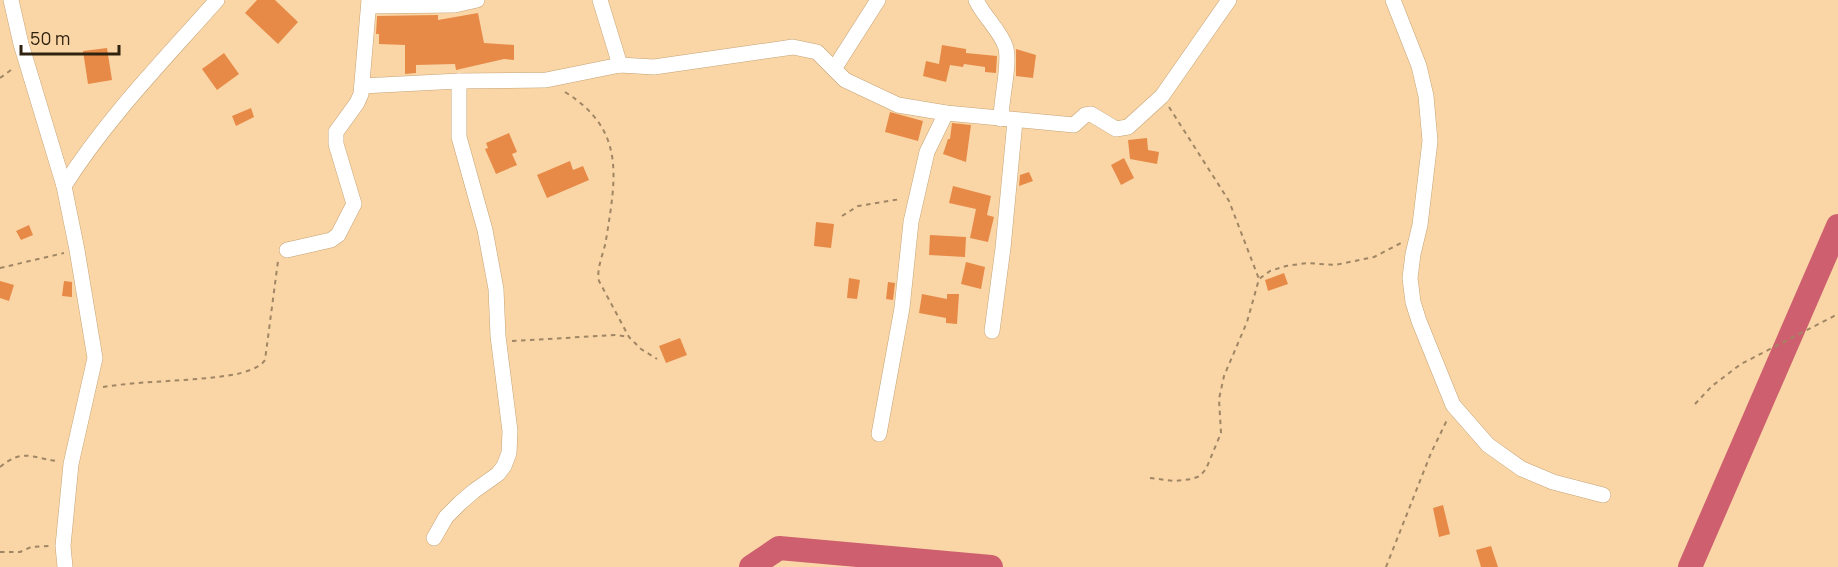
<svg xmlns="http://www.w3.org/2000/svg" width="1838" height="567" viewBox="0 0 1838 567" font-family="Manrope,sans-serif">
<rect width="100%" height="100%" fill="#fad6a7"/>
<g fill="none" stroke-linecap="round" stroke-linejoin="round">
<!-- river -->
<g stroke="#cd5f6e" stroke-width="24">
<polyline points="751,567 779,548 991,567"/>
<polyline points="1690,567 1838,226"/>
</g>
</g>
<!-- building -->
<g fill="#e78a47">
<polygon points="257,0 275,0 298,22 278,44 245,13"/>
<polygon points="478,13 484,43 514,45 514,60 504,59 456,70 455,64 416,65 416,73 405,74 405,45 379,44 379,34 376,34 377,16 438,15 438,20"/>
<polygon points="942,45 966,49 966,53 997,56 996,73 985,72 985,67 964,64 963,67 950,65 946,82 923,76 926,61 939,64"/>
<polygon points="107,48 112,80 88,84 83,51"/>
<polygon points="1016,49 1036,55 1033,78 1016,76"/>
<polygon points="224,53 239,74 217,90 202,69"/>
<polygon points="251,108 254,117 236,126 232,116"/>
<polygon points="890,112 923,121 918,141 885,132"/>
<polygon points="952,123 971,125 966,162 943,154 948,139 950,139"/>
<polygon points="509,133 517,152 512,154 517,165 496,174 485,149 488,148 486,143"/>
<polygon points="1147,138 1148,150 1159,152 1157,164 1130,159 1128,140"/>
<polygon points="1124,158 1134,178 1121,185 1111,165"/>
<polygon points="570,161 573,170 583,166 589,180 547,198 537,175"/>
<polygon points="1029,172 1033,181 1019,186 1020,175"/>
<polygon points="953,186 991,196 987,215 994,217 988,242 970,238 976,209 949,203"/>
<polygon points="816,222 834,224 831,248 814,246"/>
<polygon points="29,225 33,235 21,240 16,231"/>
<polygon points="930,235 966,237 965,257 929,255"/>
<polygon points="966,262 985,267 981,289 961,284"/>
<polygon points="1284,273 1288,284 1268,291 1265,280"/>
<polygon points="849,278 860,280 857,299 847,298"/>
<polygon points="0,281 14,285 9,301 0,298"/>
<polygon points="64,281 72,282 72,297 62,296"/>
<polygon points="888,282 895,283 893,300 886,299"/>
<polygon points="922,294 947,299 947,294 959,294 957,324 946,323 946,318 919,313"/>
<polygon points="680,338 687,355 666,363 659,346"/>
<polygon points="1443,505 1450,534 1439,537 1433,508"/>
<polygon points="1491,546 1498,567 1481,567 1476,550"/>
</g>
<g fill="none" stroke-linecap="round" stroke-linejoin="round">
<!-- minor casing -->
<g stroke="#c5a375" stroke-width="16">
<g id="minor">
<polyline points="11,0 21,44 64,186"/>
<polyline points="600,0 620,65"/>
<path d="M976,0C984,17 1001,31 1006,48C1010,65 1001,99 1001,119"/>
<polyline points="1393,0 1419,66 1426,96 1430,141 1420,225 1413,254 1410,278 1413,302 1419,321 1453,405 1488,445 1522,469 1553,482 1603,495"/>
<polyline points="369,6 455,5 477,0"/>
<polyline points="834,69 878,0"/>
<polyline points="362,86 459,81 546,80 620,65 654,67 793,47 817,52 845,80 898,105 946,113 1074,125 1085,115 1091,114 1116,129 1128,127 1162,96 1229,0"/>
<polyline points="287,250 331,240 338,235 354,204 336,144 336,132 357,103 361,94 369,0"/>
<polyline points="992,331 1003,248 1015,121"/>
<polyline points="879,434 902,308 911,222 927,152 946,113"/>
<polyline points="434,538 446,517 460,503 474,491 498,474 504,466 509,453 510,431 498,336 496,289 485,230 459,137 459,81"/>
<path d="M65,567L63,546L71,464L95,358L77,250L64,186C107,118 164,60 217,0"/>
</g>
</g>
<!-- path -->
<g stroke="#a08664" stroke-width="2" stroke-dasharray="4.5 4.5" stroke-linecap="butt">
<polyline points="0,78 11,70 13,67"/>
<path d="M565,92C626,130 616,177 606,240C604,253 596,268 599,281L629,337L641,349L657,359"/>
<polyline points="1169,107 1229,201 1259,279"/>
<polyline points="842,216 858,206 901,199"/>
<polyline points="0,268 64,253"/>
<polyline points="512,341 616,335 629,337"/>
<path d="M103,387C147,380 193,382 237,374C245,372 260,368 265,360L278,261"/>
<polyline points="1695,404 1712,386 1741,364 1838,314"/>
<path d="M0,467C22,449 30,457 56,461"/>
<polyline points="1150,478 1174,481 1192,479 1200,476 1206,469 1221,433 1219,399 1224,376 1247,322 1259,279 1270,271 1286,266 1307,263 1335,265 1374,257 1401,243"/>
<polyline points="0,552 20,552 31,547 50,546"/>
<polyline points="1386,567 1431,453 1447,420"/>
</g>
<!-- minor -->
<use href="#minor" stroke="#fff" stroke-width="15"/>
</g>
<!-- scale -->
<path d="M21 45v9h98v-9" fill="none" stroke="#2f220f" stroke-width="3"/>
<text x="30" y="45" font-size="18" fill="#2f220f" stroke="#fad6a7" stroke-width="4.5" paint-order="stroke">50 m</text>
</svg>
